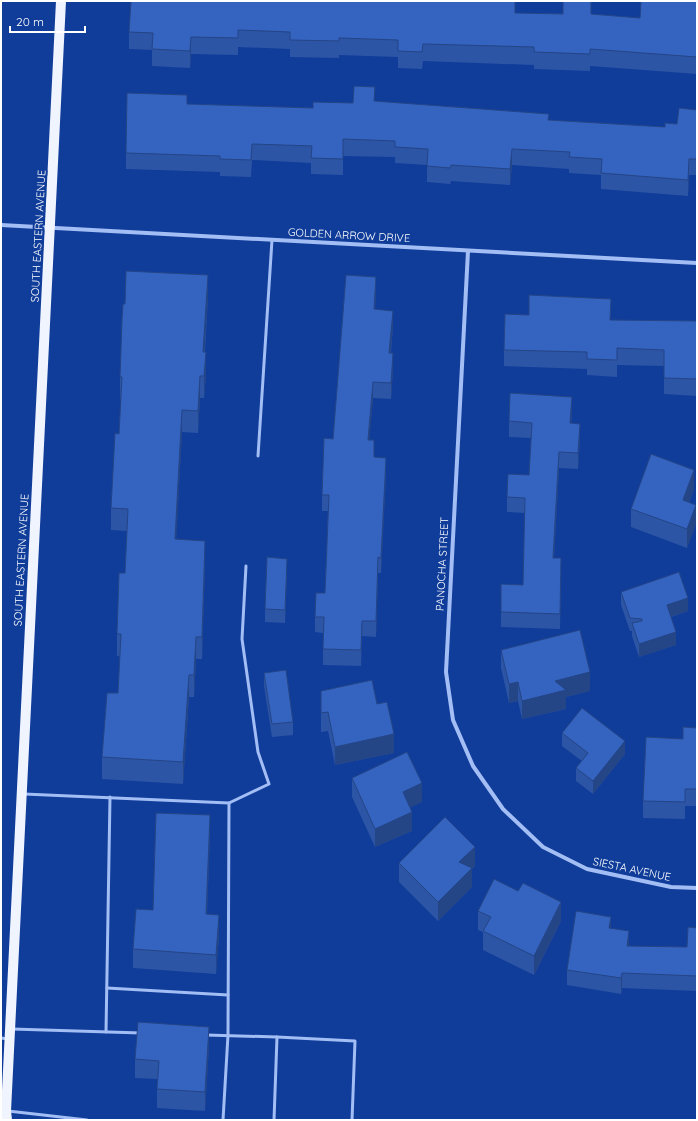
<svg xmlns="http://www.w3.org/2000/svg" width="698" height="1121" viewBox="0 0 698 1121" font-family="Quicksand,sans-serif">
<rect width="100%" height="100%" fill="#103d9a"/>
<g fill="none" stroke-linecap="round" stroke-linejoin="round">
<!-- service -->
<g stroke="#a3bef5" stroke-width="3">
<polyline points="258,456 272,240"/>
<polyline points="24,794 229,803 228,1035 223,1120"/>
<polyline points="229,803 269,784 258,752 242,639 246,566"/>
<polyline points="107,988 228,995"/>
<polyline points="12,1029 141,1033"/>
<polyline points="106,1032 110,797"/>
<polyline points="206,1035 277,1037 274,1120"/>
<polyline points="277,1037 355,1041 352,1120"/>
<polyline points="1,1038 8,1039"/>
<polyline points="8,1111 87,1120"/>
</g>
<!-- minor -->
<g stroke="#a3bef5" stroke-width="4">
<polyline points="1,225 697,263"/>
<polyline points="468,251 446,672 453,720 473,766 503,809 543,847 587,869 671,887 697,888"/>
</g>
<!-- primary -->
<polyline stroke="#f0f4ff" stroke-width="10" points="7,1120 6,1111 61,1"/>
</g>
<!-- wall -->
<g fill="#2d55a5">
<polygon points="697,1 697,74 590,66 590,71 534,69 534,65 423,61 422,69 398,68 398,57 339,55 339,58 290,57 290,49 238,47 238,55 191,54 190,68 152,66 152,50 129,49 129,32 515,13 592,14 640,18"/>
<polygon points="375,101 549,120 665,127 677,124 697,110 697,175 689,175 688,196 601,189 601,175 569,173 569,169 512,165 510,185 451,181 450,184 427,182 427,165 395,163 395,157 343,156 343,175 311,174 311,163 252,160 251,177 220,176 220,172 126,169 126,153 187,104 313,108"/>
<polygon points="376,293 375,309 393,326 391,353 393,369 391,399 373,398 369,440 374,457 386,474 381,573 378,573 376,637 362,636 361,666 323,665 323,633 315,632 315,617 325,593 328,511 322,511 322,495 333,439"/>
<polygon points="208,297 205,352 206,374 204,398 200,398 198,433 182,432 176,539 205,563 202,659 196,659 194,697 189,697 183,784 102,779 102,757 118,693 120,656 117,656 117,634 125,573 127,531 111,530 111,508 119,434 121,399 120,399 120,377 125,304"/>
<polygon points="611,320 697,321 697,396 664,394 664,366 617,365 617,377 587,375 587,369 504,366 504,350"/>
<polygon points="572,412 571,423 580,439 578,469 559,468 554,558 561,574 560,629 501,627 501,612 523,585 525,513 507,512 507,497 529,475 531,438 509,437 509,421"/>
<polygon points="694,489 689,503 696,524 687,548 631,527 631,509"/>
<polygon points="287,572 285,623 265,622 265,609"/>
<polygon points="621,592 688,611 671,617 676,645 639,657 632,636 632,631 630,631 621,605"/>
<polygon points="501,650 590,691 566,697 566,709 522,719 518,701 509,703 501,668"/>
<polygon points="264,673 293,722 293,735 272,737 264,686"/>
<polygon points="377,704 394,753 335,765 328,731 321,732 321,713"/>
<polygon points="697,728 697,806 685,806 685,819 643,818 643,801 683,739"/>
<polygon points="562,733 625,754 593,794 576,781 576,768 582,761 562,746"/>
<polygon points="352,778 422,802 410,807 412,831 375,847 352,797"/>
<polygon points="210,834 207,914 219,934 216,974 133,968 133,949 153,910"/>
<polygon points="399,863 475,866 472,869 472,887 438,921 399,882"/>
<polygon points="478,911 561,921 534,975 483,950 483,932 478,930"/>
<polygon points="611,928 629,946 687,947 697,928 697,991 622,988 621,994 567,985 567,970"/>
<polygon points="209,1046 205,1111 157,1108 157,1079 135,1078 135,1059"/>
</g>
<!-- shaded-wall -->
<g fill="#244586">
<polygon points="191,37 191,54 190,68 190,51"/>
<polygon points="512,149 512,165 510,185 510,169"/>
<polygon points="689,159 689,175 688,196 688,180"/>
<polygon points="208,275 208,297 203,374 203,352"/>
<polygon points="376,277 376,293 374,325 374,309"/>
<polygon points="393,311 393,326 389,369 389,353"/>
<polygon points="206,352 206,374 204,398 204,376"/>
<polygon points="393,353 393,369 391,399 391,383"/>
<polygon points="200,376 200,398 198,433 198,411"/>
<polygon points="373,382 373,398 368,456 368,440"/>
<polygon points="572,397 572,412 570,439 570,423"/>
<polygon points="182,410 182,432 175,561 175,539"/>
<polygon points="580,424 580,439 578,469 578,453"/>
<polygon points="559,452 559,468 553,573 553,558"/>
<polygon points="386,458 386,474 381,573 381,558"/>
<polygon points="694,470 694,489 683,519 683,500"/>
<polygon points="696,505 696,524 687,548 687,529"/>
<polygon points="205,541 205,563 202,659 202,637"/>
<polygon points="378,557 378,573 376,637 376,621"/>
<polygon points="561,558 561,574 560,629 560,614"/>
<polygon points="287,559 287,572 285,623 285,610"/>
<polygon points="688,598 688,611 667,618 667,605"/>
<polygon points="362,621 362,636 361,666 361,650"/>
<polygon points="676,632 676,645 639,657 639,644"/>
<polygon points="196,637 196,659 194,697 194,675"/>
<polygon points="590,672 590,691 566,697 566,709 522,719 522,701 555,681"/>
<polygon points="189,675 189,697 183,784 183,762"/>
<polygon points="518,682 518,701 509,703 509,684"/>
<polygon points="394,734 394,753 335,765 335,747"/>
<polygon points="625,741 625,754 593,794 593,781"/>
<polygon points="422,783 422,802 403,811 403,792"/>
<polygon points="412,812 412,831 375,847 375,829"/>
<polygon points="210,815 210,834 206,933 206,914"/>
<polygon points="475,847 475,866 472,869 472,887 438,921 438,902 459,862"/>
<polygon points="561,902 561,921 534,975 534,956"/>
<polygon points="219,915 219,934 216,974 216,955"/>
<polygon points="611,917 611,932 609,928"/>
<polygon points="629,931 629,946 627,946"/>
<polygon points="622,973 622,988 621,994 621,978"/>
<polygon points="209,1027 209,1046 205,1111 205,1092"/>
</g>
<!-- building -->
<g fill="#3463c0" stroke="#244586">
<polygon points="131,1 515,1 515,13 563,14 563,1 591,1 591,14 640,18 641,1 697,1 697,57 590,49 590,54 534,52 534,47 423,44 422,52 398,51 398,40 339,38 339,41 290,40 290,32 238,30 238,38 191,37 190,51 152,49 153,33 129,32"/>
<polygon points="354,86 375,87 374,101 549,114 548,120 665,127 665,123 677,124 679,108 697,110 697,159 689,159 688,180 601,173 602,159 569,157 570,152 512,149 510,169 451,165 450,168 427,166 428,149 395,147 395,141 343,139 343,159 311,158 312,146 252,144 251,160 220,159 220,156 126,153 127,93 187,95 187,104 313,108 313,102 353,103"/>
<polygon points="126,271 208,275 203,352 206,352 204,376 200,376 198,411 182,410 175,539 205,541 202,637 196,637 194,675 189,675 183,762 102,757 107,693 118,693 121,634 117,634 119,573 125,573 128,509 111,508 115,433 119,434 122,377 120,377 122,319 123,304 125,304"/>
<polygon points="346,275 376,277 374,309 393,311 389,353 393,353 391,383 373,382 368,440 374,440 374,457 386,458 381,558 378,557 376,621 362,621 361,650 323,649 324,617 315,617 316,593 325,593 329,495 322,495 324,438 333,439"/>
<polygon points="529,295 611,299 610,320 697,321 697,379 664,378 664,350 617,348 617,360 587,359 587,352 504,350 505,314 529,315"/>
<polygon points="510,393 572,397 570,423 580,424 578,453 559,452 553,558 561,558 560,614 501,612 501,584 523,585 525,498 507,497 508,474 529,475 532,423 509,421"/>
<polygon points="651,454 694,470 683,500 696,505 687,529 631,509"/>
<polygon points="267,557 287,559 285,610 265,609"/>
<polygon points="679,572 688,598 667,605 676,632 639,644 632,623 642,621 642,619 630,618 621,592"/>
<polygon points="580,630 590,672 555,681 566,690 522,701 518,682 509,684 501,650"/>
<polygon points="286,670 293,722 272,724 264,673"/>
<polygon points="372,680 377,704 387,702 394,734 335,747 328,712 321,713 321,691"/>
<polygon points="582,708 625,741 593,781 576,768 588,753 562,733"/>
<polygon points="683,727 697,728 697,789 685,789 685,802 643,801 646,737 683,739"/>
<polygon points="407,752 422,783 403,792 412,812 375,829 352,778"/>
<polygon points="156,813 210,815 206,914 219,915 216,955 133,949 136,909 153,910"/>
<polygon points="445,817 475,847 459,862 472,868 438,902 399,863"/>
<polygon points="494,879 518,891 523,883 561,902 534,956 483,931 491,917 478,911"/>
<polygon points="576,911 611,917 609,928 629,931 627,946 687,947 688,927 697,928 697,976 622,973 621,978 567,970"/>
<polygon points="138,1022 209,1027 205,1092 157,1089 159,1061 135,1059"/>
</g>
<g text-anchor="middle" stroke-width="4" stroke-linejoin="round" paint-order="stroke">
<!-- street labels -->
<g font-size="11" fill="#fff" stroke="#103d9a">
<text transform="translate(349 235) rotate(3)" y="4">GOLDEN ARROW DRIVE</text>
<text transform="translate(38 236) rotate(-87)" y="4">SOUTH EASTERN AVENUE</text>
<text transform="translate(21 560) rotate(-87)" y="4">SOUTH EASTERN AVENUE</text>
<text transform="translate(442 564) rotate(-87)" y="4">PANOCHA STREET</text>
<text transform="translate(632 869) rotate(12)" y="4">SIESTA AVENUE</text>
</g>
</g>
<!-- border -->
<rect width="698" height="1121" fill="none" stroke="#ffffff" stroke-width="4"/>
<!-- scale -->
<path d="M10 26v6h75v-6" fill="none" stroke="#ffffff" stroke-width="2"/>
<text x="16" y="26" font-size="12" fill="#ffffff" stroke="#103d9a" stroke-width="3" paint-order="stroke">20 m</text>
</svg>
